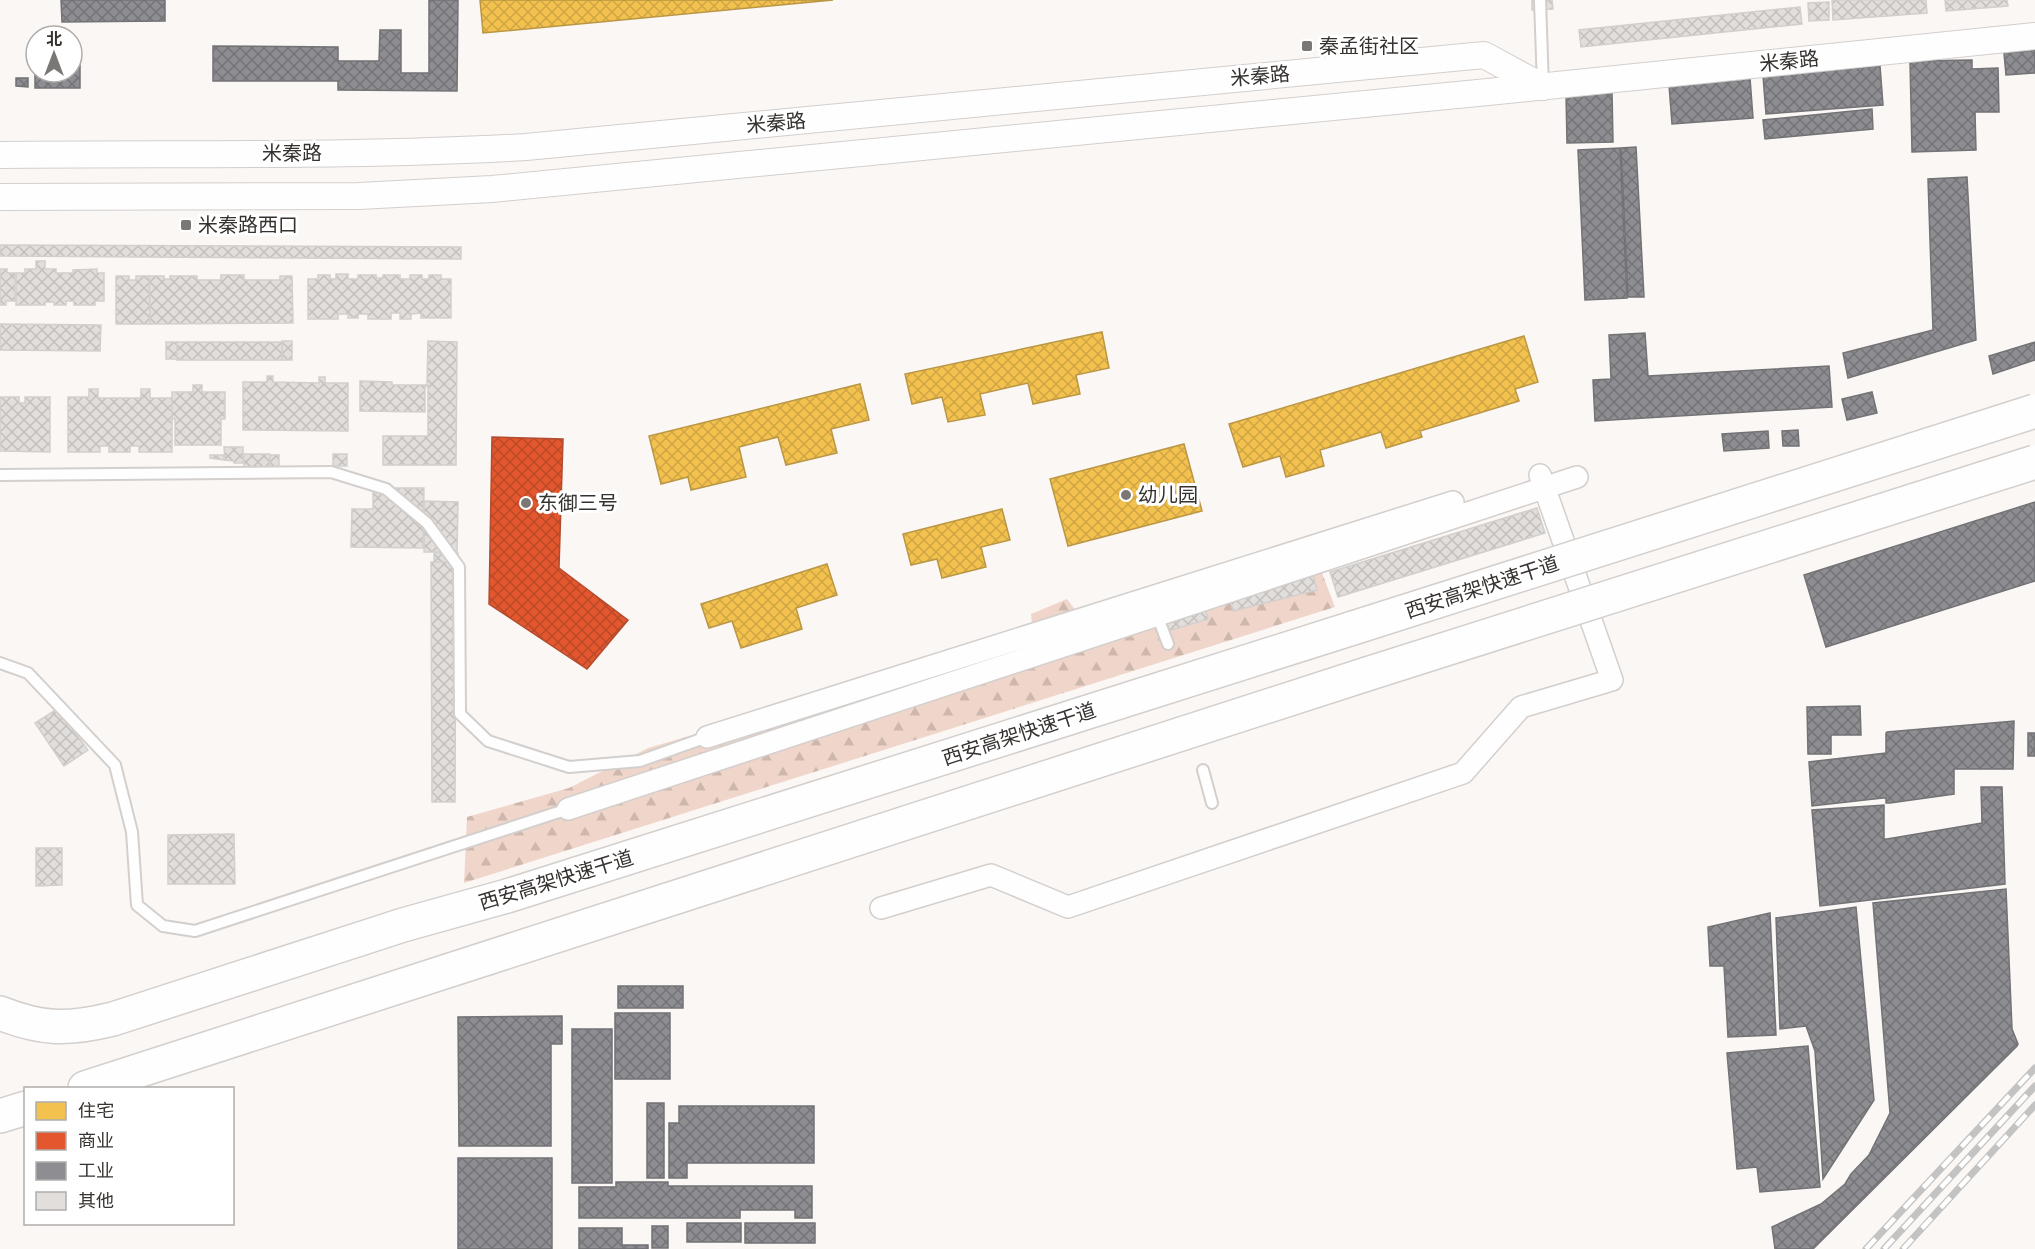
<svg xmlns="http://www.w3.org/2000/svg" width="2035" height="1249" viewBox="0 0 2035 1249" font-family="'Nunito Sans','Noto Sans SC',sans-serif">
<defs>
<pattern id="forest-firs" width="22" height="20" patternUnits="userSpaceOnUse" patternTransform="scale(1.5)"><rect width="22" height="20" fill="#f0d6ca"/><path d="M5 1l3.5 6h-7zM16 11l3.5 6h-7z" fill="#ceb8ae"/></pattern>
<pattern id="homes-cross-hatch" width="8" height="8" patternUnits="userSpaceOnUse" patternTransform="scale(1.5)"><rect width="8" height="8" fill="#f2c14e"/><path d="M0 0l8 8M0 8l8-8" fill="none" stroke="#d0a644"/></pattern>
<pattern id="shops-cross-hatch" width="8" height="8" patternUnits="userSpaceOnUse" patternTransform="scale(1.5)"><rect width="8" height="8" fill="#e4572e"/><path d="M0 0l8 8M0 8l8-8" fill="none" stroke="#ba4928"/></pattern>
<pattern id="industry-cross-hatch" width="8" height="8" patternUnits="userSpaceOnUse" patternTransform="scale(1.5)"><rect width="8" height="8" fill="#8d8d92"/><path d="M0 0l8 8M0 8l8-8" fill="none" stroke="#747478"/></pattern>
<pattern id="building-cross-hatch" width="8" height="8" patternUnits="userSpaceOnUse" patternTransform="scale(1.5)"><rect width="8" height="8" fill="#e1dedc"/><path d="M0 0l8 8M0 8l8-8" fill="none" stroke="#c2bfbd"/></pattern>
</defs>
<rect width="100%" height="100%" fill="#fbf7f5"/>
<!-- forest -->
<polygon fill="url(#forest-firs)" points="1317,560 1335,607 464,883 467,817 569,788 648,748 1033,636 1031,614 1067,599 1097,639"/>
<!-- homes -->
<g fill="url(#homes-cross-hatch)" stroke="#ba9645" stroke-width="1.5">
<polygon points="480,0 833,0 483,33"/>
<polygon points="1102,332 1109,368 1076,375 1080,394 1033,404 1028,383 980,394 985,415 948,422 942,397 912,404 905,374"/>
<polygon points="1524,336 1538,382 1515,389 1519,401 1420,431 1422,437 1386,448 1381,432 1320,450 1324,466 1286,477 1280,456 1243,467 1229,424"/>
<polygon points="860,384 869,420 831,429 837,453 786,465 778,437 739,447 746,477 691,490 688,477 661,484 649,436"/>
<polygon points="1184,444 1202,511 1068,546 1050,479"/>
<polygon points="1002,509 1010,540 981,547 986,567 942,578 937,559 911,565 903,534"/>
<polygon points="827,564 837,595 796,608 802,629 741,648 732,621 709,628 701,604"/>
</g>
<!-- shops -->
<polygon fill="url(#shops-cross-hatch)" stroke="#b04c2f" stroke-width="1.5" points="492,437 563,439 559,568 628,620 587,669 489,604"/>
<!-- industry -->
<g fill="url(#industry-cross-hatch)" stroke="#737275" stroke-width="1.5">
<polygon points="61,0 165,0 165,21 62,22"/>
<polygon points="429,0 458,0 457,91 338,90 338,81 213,81 213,46 338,47 338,61 379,61 380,30 401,30 401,73 429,73"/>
<polygon points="2035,50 2035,73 2006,75 2004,53"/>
<polygon points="1972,60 1972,69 1998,68 1999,112 1975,112 1976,150 1912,152 1910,61"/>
<polygon points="35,65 36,72 72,72 72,65 80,65 80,88 35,88"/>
<polygon points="1880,66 1883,105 1766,114 1763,76"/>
<polygon points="16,78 28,78 28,87 16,86"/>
<polygon points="1750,78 1753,118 1672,124 1669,85"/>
<polygon points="1612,92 1613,142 1567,143 1566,93"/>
<polygon points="1872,109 1873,129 1765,139 1763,120"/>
<polygon points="1636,147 1644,297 1628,297 1621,148"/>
<polygon points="1620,148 1627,298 1585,300 1578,150"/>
<polygon points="1967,177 1976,340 1848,378 1843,353 1933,330 1928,179"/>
<polygon points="1645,333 1648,376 1829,366 1832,407 1595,421 1593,380 1611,379 1609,335"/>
<polygon points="2035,342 2035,360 1993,374 1989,356"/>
<polygon points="1872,392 1877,413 1847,420 1842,399"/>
<polygon points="1798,430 1799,446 1783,446 1782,431"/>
<polygon points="1768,431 1769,448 1724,451 1722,434"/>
<polygon points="2035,502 2035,581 1826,647 1804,575"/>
<polygon points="1860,706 1861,735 1831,735 1831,754 1808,754 1807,707"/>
<polygon points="2014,721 2013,769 1954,769 1954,794 1890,803 1886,803 1886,798 1883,798 1812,806 1809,762 1886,753 1886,733 1887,732"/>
<rect x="2028" y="733" width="7" height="23"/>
<polygon points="1981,787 2002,787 2005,884 1820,906 1812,810 1884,805 1884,839 1887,839 1982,823"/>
<polygon points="2006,889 2012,1029 2018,1044 2017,1046 1813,1249 1775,1249 1772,1227 1821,1204 1845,1184 1851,1174 1869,1155 1890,1113 1873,903"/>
<polygon points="1856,907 1874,1100 1823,1179 1815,1051 1806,1026 1780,1029 1776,918"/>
<polygon points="1770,913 1776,1035 1728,1037 1724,966 1710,966 1708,927"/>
<rect x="618" y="986" width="65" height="22"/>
<rect x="615" y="1013" width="55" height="66"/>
<polygon points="562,1016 562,1044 551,1044 551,1146 459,1146 458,1017"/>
<rect x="572" y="1029" width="40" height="154"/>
<polygon points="1808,1046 1820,1187 1760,1192 1757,1167 1737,1169 1727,1053"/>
<rect x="647" y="1103" width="17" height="75"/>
<polygon points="679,1106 814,1106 814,1163 687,1163 687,1178 669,1178 669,1123 679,1123"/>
<rect x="458" y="1158" width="94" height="91"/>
<polygon points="616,1182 668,1182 668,1186 812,1186 812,1218 795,1218 795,1210 740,1210 740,1218 579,1218 579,1187 616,1187"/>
<rect x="687" y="1223" width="54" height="19"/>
<rect x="745" y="1223" width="70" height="20"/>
<rect x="652" y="1226" width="16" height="22"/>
<polygon points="579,1228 622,1228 622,1245 648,1245 648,1249 579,1249"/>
</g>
<!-- building -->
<g fill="url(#building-cross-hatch)" stroke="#d2cfcd" stroke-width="1.5">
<polygon points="1532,0 1552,0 1553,9 1532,10"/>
<polygon points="1832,0 1926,0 1927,13 1833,20"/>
<polygon points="1945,0 2007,0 2008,6 1946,11"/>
<polygon points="1829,2 1829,20 1809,21 1808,3"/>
<polygon points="1800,7 1802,24 1581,47 1579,30"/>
<polygon points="0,245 461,247 461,259 0,256"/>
<polygon points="36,261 45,261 45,269 56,269 56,273 73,273 73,270 97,269 97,273 104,273 104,301 95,301 95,305 74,305 74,301 66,301 66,305 54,305 54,302 45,302 45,305 16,305 16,273 25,273 25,269 36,269"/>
<polygon points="0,269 7,269 7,273 15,273 15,301 6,301 6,305 0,305"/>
<polygon points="336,274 348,274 348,279 358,279 358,275 376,275 376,278 383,278 383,275 400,275 400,279 410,279 410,275 422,275 422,279 429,279 429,275 441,275 441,279 451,279 451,318 421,318 421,313 411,314 411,319 400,319 400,313 391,313 391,319 368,319 368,314 358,314 358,318 348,318 348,314 338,314 338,319 308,319 308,279 318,279 318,275 330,275 330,279 336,279"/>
<polygon points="221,275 244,275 244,280 280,280 280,276 292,276 293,323 150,324 149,276 164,276 164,279 170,279 170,276 197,276 197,280 221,280"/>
<polygon points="116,276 129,276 129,280 136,280 136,276 149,276 150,324 116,324"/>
<polygon points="0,324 101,325 100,351 0,350"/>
<rect x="282" y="341" width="10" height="19"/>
<polygon points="428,341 457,342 456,465 383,465 383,436 428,436 428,386 425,386 425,412 360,411 360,381 392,382 392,385 427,385"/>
<rect x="166" y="342" width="11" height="17"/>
<rect x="177" y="342" width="105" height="18"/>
<polygon points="267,376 273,376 273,382 319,383 319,377 325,377 325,383 348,383 348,431 243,430 243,382 267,382"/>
<polygon points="193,385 202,385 202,392 225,392 225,419 221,419 221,445 175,445 175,419 172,419 172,392 193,392"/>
<polygon points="89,389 98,389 98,398 141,398 141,389 150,389 150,398 172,398 172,452 139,452 139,446 130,446 130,452 109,452 109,446 100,446 100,452 68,452 68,397 89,397"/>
<polygon points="0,397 19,397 19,403 25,403 25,397 50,397 50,452 0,451"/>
<polygon points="224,447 243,447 243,463 234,463 234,461 225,460"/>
<polygon points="244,454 270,454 270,472 244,468"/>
<rect x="333" y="454" width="14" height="12"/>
<polygon points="210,455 224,455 224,460 210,458"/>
<rect x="270" y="455" width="9" height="17"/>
<polygon points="373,488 424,488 423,548 351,547 352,509 373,509"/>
<polygon points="424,501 458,502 457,552 424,552"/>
<polygon points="1537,508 1545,533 1338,597 1330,572"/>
<rect x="434" y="553" width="24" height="9"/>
<polygon points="431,562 456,562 455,802 432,802"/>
<polygon points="1312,571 1317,590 1233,611 1229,593"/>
<polygon points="1202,597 1208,619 1158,634 1152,612"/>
<polygon points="57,709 88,750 64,766 35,723"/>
<polygon points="234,834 235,884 168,884 168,835"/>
<polygon points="36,848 62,848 62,885 36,886"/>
</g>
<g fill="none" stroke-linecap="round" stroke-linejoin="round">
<!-- service casing -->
<g stroke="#d3cfcd" stroke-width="14">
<g id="service">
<polyline points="1540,0 1543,86"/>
<polyline points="0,475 331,472 386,489 427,523 459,567 460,714 488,741 569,767 640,761 707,737"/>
<polyline points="1157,615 1168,644"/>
<polyline points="0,663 28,673 115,765 132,832 137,905 163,926 195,931 568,809"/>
<polyline points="1203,770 1212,803"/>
</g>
</g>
<!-- minor casing -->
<g stroke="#d3cfcd" stroke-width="24">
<g id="minor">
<polyline points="707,737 1453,502"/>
<polyline points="568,809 1577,477"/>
<polyline points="881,908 991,875 1068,907 1463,773 1521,707 1612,680 1540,475"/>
</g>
</g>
<!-- tertiary casing -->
<g stroke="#d3cfcd" stroke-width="28">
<g id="tertiary">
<path d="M0,155C175,153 351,157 526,147L1484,55L1543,87"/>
<polyline points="0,197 359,196 492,189 1488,92 2035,36"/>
</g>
</g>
<!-- trunk casing -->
<g stroke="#d3cfcd" stroke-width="36">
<g id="trunk">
<path d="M0,1013C43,1030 68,1030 113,1019L403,925L507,896L1353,628"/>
<polyline points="85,1088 1367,674"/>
<polyline points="0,1116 26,1108"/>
</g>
</g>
<!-- service -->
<use href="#service" stroke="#fefefe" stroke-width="10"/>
<!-- minor -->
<use href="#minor" stroke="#fefefe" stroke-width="21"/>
<!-- tertiary -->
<use href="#tertiary" stroke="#fefefe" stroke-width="26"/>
<!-- trunk -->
<use href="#trunk" stroke="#fefefe" stroke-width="33"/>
<!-- rail casing -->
<g stroke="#c4c3c3" stroke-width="7">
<g id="rail">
<polyline points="1866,1249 2035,1068"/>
<polyline points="1884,1249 2035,1086"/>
<polyline points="1903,1249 2035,1105"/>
</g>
</g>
<!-- rail -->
<use href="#rail" stroke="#fff" stroke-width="4.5" stroke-dasharray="14" stroke-linecap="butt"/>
<!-- trunk-bridge casing -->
<g stroke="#d3cfcd" stroke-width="36" stroke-linecap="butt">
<g id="trunk-bridge">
<polyline points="1353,628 2035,411"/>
<polyline points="1367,674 2035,462"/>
</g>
</g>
<!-- trunk-bridge -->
<use href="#trunk-bridge" stroke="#fefefe" stroke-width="33"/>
</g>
<!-- markers -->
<g fill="#7b7775" stroke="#fff" stroke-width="2">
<rect x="1301" y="40" width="12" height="12" rx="3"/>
<rect x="180" y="219" width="12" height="12" rx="3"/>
<circle cx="1126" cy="495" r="6"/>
<circle cx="526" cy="503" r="6"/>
</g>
<g text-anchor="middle" stroke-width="6" stroke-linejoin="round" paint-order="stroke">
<!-- poi labels -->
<g font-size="20" fill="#363230" stroke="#fff" text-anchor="start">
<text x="1319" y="53">秦孟街社区</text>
<text x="198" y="232">米秦路西口</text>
<text x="1138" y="502">幼儿园</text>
<text x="538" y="510">东御三号</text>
</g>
<!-- street labels -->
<g font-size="20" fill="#363230" stroke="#fff">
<text transform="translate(1789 61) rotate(-6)" y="7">米秦路</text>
<text transform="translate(1260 76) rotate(-5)" y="7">米秦路</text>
<text transform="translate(776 123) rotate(-5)" y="7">米秦路</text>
<text x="292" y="160">米秦路</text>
<text transform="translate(1482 587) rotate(-18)" y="7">西安高架快速干道</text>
<text transform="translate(1019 734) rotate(-18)" y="7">西安高架快速干道</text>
<text transform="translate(556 880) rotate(-17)" y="7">西安高架快速干道</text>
</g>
</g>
<!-- legend -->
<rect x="24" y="1087" width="210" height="138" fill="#ffffff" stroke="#afadac" stroke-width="1.5"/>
<rect x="36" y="1102" width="30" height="18" fill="#f2c14e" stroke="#afadac" stroke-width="1.5"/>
<text x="78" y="1117" font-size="18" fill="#363230">住宅</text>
<rect x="36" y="1132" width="30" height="18" fill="#e4572e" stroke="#afadac" stroke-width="1.5"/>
<text x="78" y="1147" font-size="18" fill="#363230">商业</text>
<rect x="36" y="1162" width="30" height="18" fill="#8d8d92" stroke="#afadac" stroke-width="1.5"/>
<text x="78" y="1177" font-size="18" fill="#363230">工业</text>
<rect x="36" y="1192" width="30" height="18" fill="#e1dedc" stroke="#afadac" stroke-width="1.5"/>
<text x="78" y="1207" font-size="18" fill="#363230">其他</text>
<!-- north arrow -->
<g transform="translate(54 54)"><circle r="28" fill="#ffffff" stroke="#afadac" stroke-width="1.5"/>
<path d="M0-4.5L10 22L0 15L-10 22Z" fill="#7b7775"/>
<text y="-9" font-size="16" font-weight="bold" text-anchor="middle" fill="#363230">北</text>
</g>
</svg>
